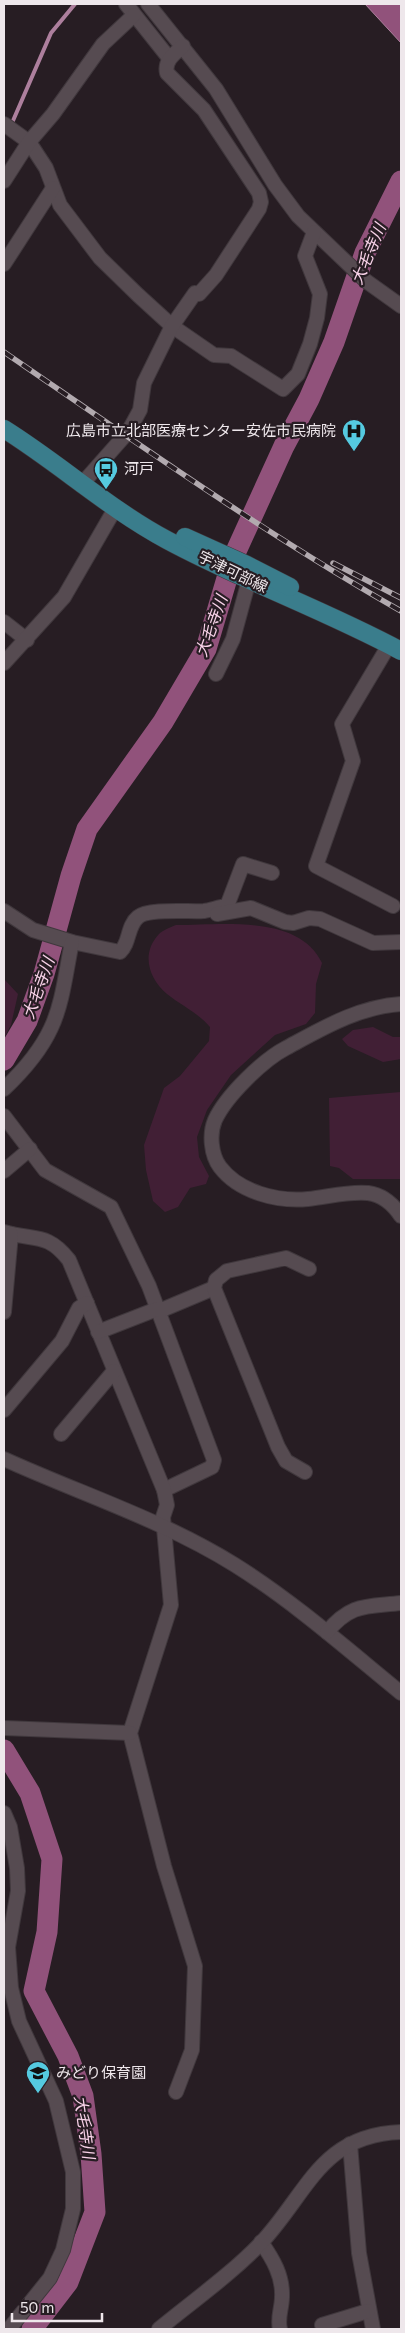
<svg xmlns="http://www.w3.org/2000/svg" width="405" height="2333" viewBox="0 0 405 2333" font-family="Commissioner,'Noto Sans JP',sans-serif">
<rect width="100%" height="100%" fill="#271d23"/>
<!-- green -->
<g fill="#411f35">
<path d="M176,925C222,925 299,914 322,963L316,984L315,1013L306,1024L275,1035L231,1075L207,1110L197,1137L199,1157L209,1176L206,1184L190,1188L178,1207L165,1212L153,1201L146,1170L144,1145L164,1088L180,1076L209,1041L210,1027C197,1012 182,1006 167,994C148,978 141,953 159,934C163,930 171,927 176,925Z"/>
<polygon points="4,979 18,994 11,1025 4,1038"/>
<polygon points="373,1027 393,1037 401,1037 401,1059 383,1062 348,1046 342,1039 353,1030"/>
<polygon points="401,1092 401,1179 353,1179 339,1168 330,1166 329,1098"/>
</g>
<!-- water -->
<polygon fill="#91527b" stroke="#ad7f9d" points="365,4 401,4 401,43"/>
<g fill="none" stroke-linecap="round" stroke-linejoin="round">
<!-- stream -->
<polyline stroke="#ad7f9d" stroke-width="4" points="12,123 51,33 75,4"/>
<!-- river -->
<g stroke="#91527b" stroke-width="21">
<polyline points="4,1060 27,1021 44,974 71,876 87,829 163,722 206,649 233,558 284,446 309,399 334,342 365,253 401,181"/>
<polyline points="4,1750 30,1793 52,1859 47,1932 34,1991 68,2056 83,2096 91,2154 95,2212 68,2282 32,2329"/>
</g>
<!-- minor casing -->
<g stroke="#40383d" stroke-width="16">
<g id="minor">
<polyline points="126,4 169,58"/>
<polyline points="148,4 216,89 275,185 298,216 366,281 401,306"/>
<polyline points="4,124 29,142 46,168 60,205 100,258 138,295 172,326 214,355 231,356 283,389 298,374 310,344 317,318 320,294 305,256 314,232"/>
<polyline points="4,181 29,142 53,114 103,44 134,15"/>
<polyline points="4,264 53,188"/>
<path d="M81,485L128,432L140,410L144,383L172,326L195,293L199,294L216,275L259,209L261,202L259,193L204,110L167,73C164,61 174,54 183,46"/>
<polyline points="4,622 27,640"/>
<polyline points="389,645 342,724 353,761 316,866 393,906"/>
<polyline points="4,663 64,597 116,507"/>
<polyline points="216,674 233,639 249,580"/>
<path d="M4,911L33,930L72,942L120,952C130,943 127,926 138,917C148,908 189,912 204,911C211,910 219,907 227,906L243,864L272,873"/>
<polyline points="217,914 251,908 285,922 293,923 309,918 320,919 373,943 401,942"/>
<path d="M401,1004C358,1007 323,1028 286,1048C263,1060 226,1096 215,1120C209,1134 211,1155 220,1167C239,1192 277,1202 308,1199C328,1197 348,1191 368,1193C383,1195 393,1204 401,1216"/>
<path d="M4,1089C22,1072 40,1052 51,1028C63,1003 66,970 72,942"/>
<polyline points="4,1116 45,1170 111,1207 149,1286 214,1460 212,1467 164,1490"/>
<polyline points="4,1171 30,1149"/>
<path d="M4,1232C35,1241 47,1232 69,1260L164,1490L167,1505L163,1517L171,1605L130,1733L164,1866L195,1966L192,2050L176,2092"/>
<polyline points="4,1312 11,1234"/>
<polyline points="98,1332 157,1309 164,1309 214,1288"/>
<polyline points="4,1410 62,1341 79,1308 87,1303"/>
<polyline points="61,1434 114,1371"/>
<path d="M4,1459C81,1494 163,1520 235,1565C294,1602 347,1649 401,1693"/>
<polyline points="305,1472 286,1461 278,1447 214,1288 216,1280 227,1271 286,1258 309,1269"/>
<path d="M327,1632C351,1603 366,1607 401,1603"/>
<polyline points="4,1728 130,1733"/>
<polyline points="4,1813 10,1827 17,1868 18,1891 8,1947 11,1988 19,2021 56,2101 73,2172 73,2209 63,2250 50,2278 9,2329"/>
<polyline points="350,2144 359,2253 373,2329"/>
<path d="M261,2242C273,2259 283,2276 282,2297C282,2308 277,2318 280,2329"/>
<polyline points="322,2325 368,2311"/>
<path d="M159,2329C193,2301 230,2275 261,2243C308,2193 320,2135 401,2132"/>
</g>
</g>
<!-- major casing -->
<g stroke="#40383d" stroke-width="19">
<g id="major">
<path d="M4,429C60,464 109,509 167,540C243,581 325,610 401,651"/>
<polyline points="185,537 247,565 290,587"/>
</g>
</g>
<!-- minor -->
<use href="#minor" stroke="#564b51" stroke-width="14"/>
<!-- major -->
<use href="#major" stroke="#3a7d8c" stroke-width="18"/>
<!-- rail casing -->
<g stroke="#b2aaaf" stroke-width="5.5">
<g id="rail">
<path d="M4,352C134,441 264,533 401,611"/>
<polyline points="333,563 401,598"/>
</g>
</g>
<!-- rail -->
<use href="#rail" stroke="#271d23" stroke-width="4" stroke-dasharray="11" stroke-linecap="butt"/>
</g>
<!-- icons -->
<defs>
<g id="hospital-pin" transform="scale(1.25)"><path d="M0 17L-7.5 6A9.5 9.5 0 1 1 7.5 6Z" fill="#55cae0" stroke="#271d23"/><path d="M-5-5h3v3.5h4V-5h3V5h-3V1.5h-4V5h-3Z" fill="#111"/></g>
<g id="bus-pin" transform="scale(1.25)"><path d="M0 17L-7.5 6A9.5 9.5 0 1 1 7.5 6Z" fill="#55cae0" stroke="#271d23"/><path d="M-5-6H5V4H4V6H2V4H-2V6H-4V4H-5ZM-3.5-4V0h7V-4ZM-3.5 1.2v1.5H-2V1.2ZM2 1.2v1.5H3.5V1.2Z" fill="#111"/></g>
<g id="school-pin" transform="scale(1.25)"><path d="M0 17L-7.5 6A9.5 9.5 0 1 1 7.5 6Z" fill="#55cae0" stroke="#271d23"/><path d="M0-5L7-2L0 1L-7-2ZM-4 1L0 2.5L4 1V4Q0 6-4 4Z" fill="#111"/></g>
</defs>
<g fill-rule="evenodd">
<use href="#hospital-pin" x="354" y="431"/>
<use href="#bus-pin" x="106" y="469"/>
<use href="#school-pin" x="38" y="2073"/>
</g>
<g text-anchor="middle" stroke-width="4.5" stroke-linejoin="round" paint-order="stroke">
<!-- poi labels -->
<g font-size="15" fill="#eee7eb" stroke="#271d23" text-anchor="start">
<text x="336" y="436" text-anchor="end">広島市立北部医療センター安佐市民病院</text>
<text x="124" y="474">河戸</text>
<text x="56" y="2078">みどり保育園</text>
</g>
<!-- street labels -->
<g font-size="15" fill="#eee7eb" stroke="#271d23">
<text transform="translate(233 572) rotate(26)" y="5">宇津可部線</text>
</g>
<!-- water labels -->
<g font-size="16" font-style="italic" fill="#f9d3e9" stroke="#271d23">
<text transform="translate(368 254) rotate(-67)" y="6">大毛寺川</text>
<text transform="translate(211 626) rotate(-70)" y="6">大毛寺川</text>
<text transform="translate(38 988) rotate(-70)" y="6">大毛寺川</text>
<text transform="translate(85 2127) rotate(82)" y="6">大毛寺川</text>
</g>
</g>
<!-- border -->
<rect width="405" height="2333" fill="none" stroke="#eee7eb" stroke-width="10"/>
<!-- scale -->
<path d="M12 2313v8h90v-8" fill="none" stroke="#eee7eb" stroke-width="2.5"/>
<text x="20" y="2313" font-size="15" fill="#eee7eb" stroke="#271d23" stroke-width="4" paint-order="stroke">50 m</text>
</svg>
